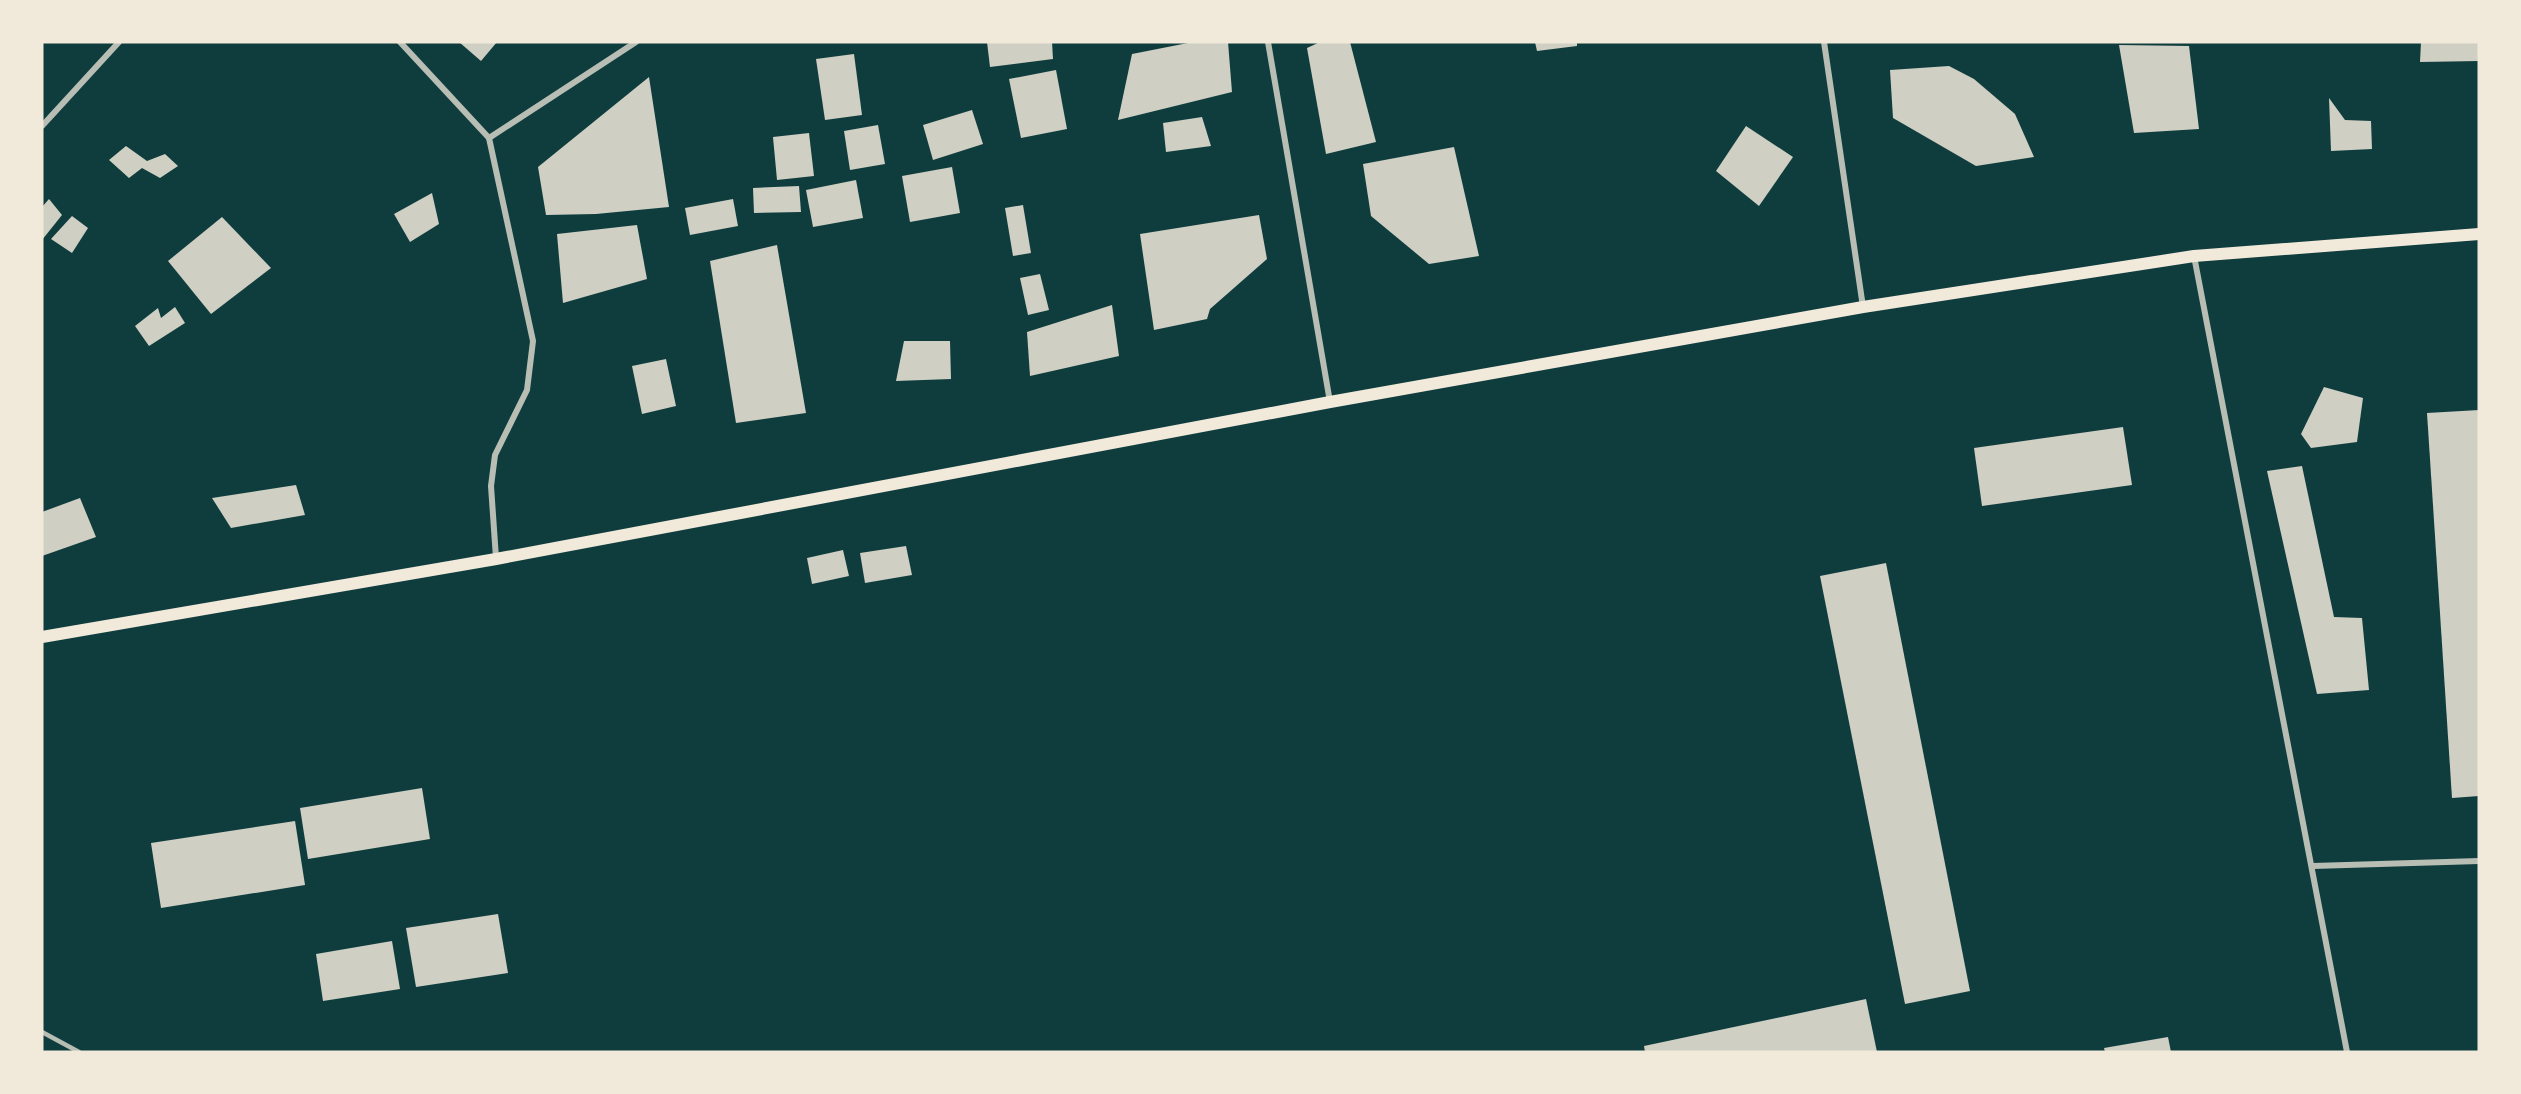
<svg xmlns="http://www.w3.org/2000/svg" width="2521" height="1094" viewBox="0 0 2521 1094" font-family="Roboto,sans-serif">
<rect width="100%" height="100%" fill="#0f3d3e"/>
<!-- building -->
<g fill="#cfcfc3">
<polygon points="459,42 497,42 481,61"/>
<polygon points="987,42 1052,42 1053,59 990,67"/>
<polygon points="1193,42 1228,42 1232,92 1118,120 1132,54"/>
<polygon points="1320,42 1350,42 1376,142 1326,154 1307,48"/>
<polygon points="1535,42 1577,42 1577,46 1537,51"/>
<polygon points="2421,42 2479,42 2479,61 2420,62"/>
<polygon points="2119,45 2189,46 2199,129 2134,133"/>
<polygon points="854,54 862,115 825,120 816,59"/>
<polygon points="1949,66 1974,79 2015,114 2034,157 1976,166 1893,118 1890,70"/>
<polygon points="1056,70 1067,129 1021,138 1009,79"/>
<polygon points="649,77 669,207 596,214 546,215 538,167"/>
<polygon points="2329,98 2345,120 2371,121 2372,149 2331,151"/>
<polygon points="972,110 983,144 933,160 923,125"/>
<polygon points="1202,117 1211,146 1166,152 1163,123"/>
<polygon points="878,125 885,164 850,170 844,131"/>
<polygon points="1746,126 1793,157 1759,206 1716,171"/>
<polygon points="809,133 814,176 777,180 773,137"/>
<polygon points="126,146 147,161 165,154 178,166 160,178 142,168 129,178 109,160"/>
<polygon points="1454,147 1479,256 1429,264 1371,216 1363,164"/>
<polygon points="952,167 960,213 910,222 902,176"/>
<polygon points="856,180 863,218 813,227 806,190"/>
<polygon points="799,186 801,212 754,213 753,188"/>
<polygon points="432,193 439,224 410,242 394,214"/>
<polygon points="49,199 62,215 42,240 42,207"/>
<polygon points="733,199 738,226 690,235 685,208"/>
<polygon points="1023,205 1031,253 1013,256 1005,208"/>
<polygon points="1259,215 1267,259 1210,309 1207,319 1154,330 1140,234"/>
<polygon points="72,216 88,228 72,253 51,239"/>
<polygon points="222,217 271,268 211,314 168,261"/>
<polygon points="637,225 647,279 563,303 557,234"/>
<polygon points="777,245 806,413 736,423 710,261"/>
<polygon points="1040,274 1049,310 1028,315 1020,278"/>
<polygon points="1112,305 1119,356 1030,376 1027,332"/>
<polygon points="175,307 185,323 149,346 135,326 158,308 161,318"/>
<polygon points="904,341 950,341 951,379 896,381"/>
<polygon points="666,359 676,406 642,414 632,366"/>
<polygon points="2324,387 2363,398 2357,442 2311,448 2301,434"/>
<polygon points="2479,410 2479,796 2452,798 2427,413"/>
<polygon points="2123,427 2132,485 1982,506 1974,448"/>
<polygon points="2302,466 2334,617 2362,618 2369,690 2317,694 2267,471"/>
<polygon points="296,485 305,515 231,528 212,498"/>
<polygon points="80,498 96,537 42,556 42,512"/>
<polygon points="906,546 912,575 865,583 860,553"/>
<polygon points="843,550 849,576 812,584 807,558"/>
<polygon points="1886,563 1970,991 1905,1004 1820,576"/>
<polygon points="422,788 430,839 308,859 300,808"/>
<polygon points="295,821 305,885 161,908 151,843"/>
<polygon points="498,914 508,973 416,987 406,928"/>
<polygon points="392,941 400,989 323,1001 316,954"/>
<polygon points="1866,999 1877,1052 1645,1052 1644,1046"/>
<polygon points="2168,1037 2171,1052 2105,1052 2104,1048"/>
</g>
<g fill="none" stroke-linecap="round" stroke-linejoin="round">
<!-- service -->
<polyline stroke="#b8beb3" stroke-width="4.5" points="42,1032 79,1052"/>
<!-- minor -->
<g stroke="#b8beb3" stroke-width="6">
<polyline points="400,42 489,138 533,341 527,390 495,455 491,486 496,558"/>
<polyline points="1268,42 1330,402"/>
<polyline points="1824,42 1863,307"/>
<polyline points="42,126 119,42"/>
<polyline points="489,138 636,42"/>
<polyline points="2194,256 2347,1052"/>
<polyline points="2313,866 2479,861"/>
</g>
<!-- secondary -->
<polyline stroke="#f1e9da" stroke-width="12" points="42,637 496,559 1330,402 1863,307 2194,256 2479,234"/>
</g>
<!-- border -->
<rect width="2521" height="1094" fill="none" stroke="#f1e9da" stroke-width="87"/>
</svg>
